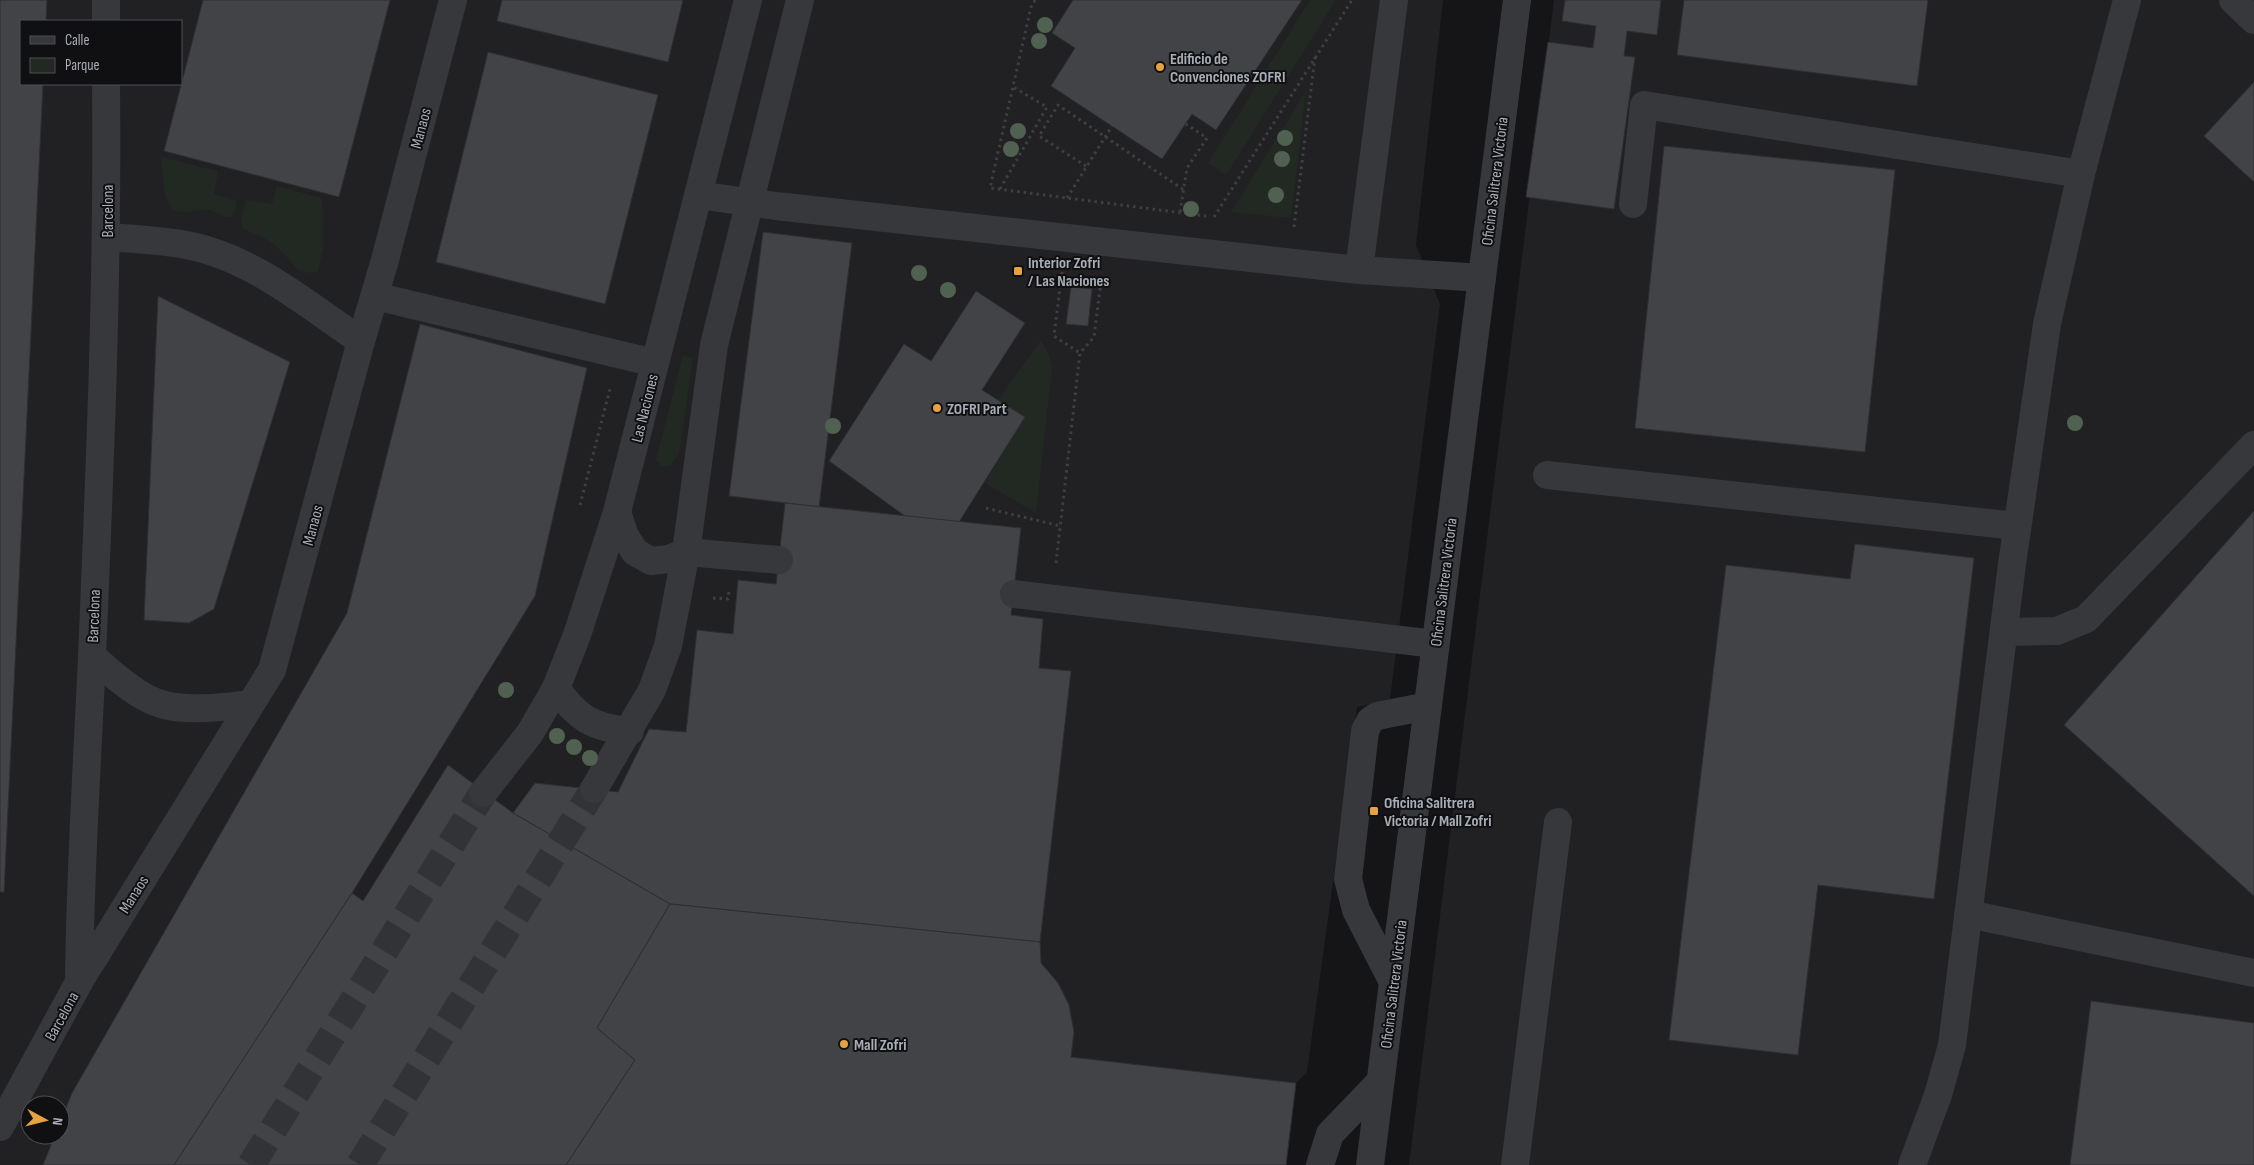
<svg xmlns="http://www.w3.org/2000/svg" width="2254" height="1165" viewBox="0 0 2254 1165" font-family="'Sofia Sans Condensed',sans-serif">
<rect width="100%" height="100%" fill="#151517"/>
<!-- built -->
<g fill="#212124" fill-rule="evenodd">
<path d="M0,0H1443L1416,245L1440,304L1390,699L1357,707L1307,1072L1296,1083L1286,1165H0ZM21,21H181V84H21ZM30,1105H60V1135H30Z"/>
<polygon points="1554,0 2254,0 2254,1165 1409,1165"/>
</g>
<!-- green -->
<g fill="#222922">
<polygon points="1310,0 1336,0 1226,175 1208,163"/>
<polygon points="1306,91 1291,218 1231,212"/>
<path d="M161,157L218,171L214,194L236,200V208L232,217C221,219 218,211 208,210C194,208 186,216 172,209L165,196Z"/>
<path d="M277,186L322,198L323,249L318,271L311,273L299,271C276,246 276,241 243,229L241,219L246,200L272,204Z"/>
<polygon points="1041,340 1049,355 1052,367 1036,513 985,483 1024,417 998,400"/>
<polygon points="683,355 693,358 679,454 670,466 662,466 656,460"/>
</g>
<!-- building -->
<g fill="#424347" stroke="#2f2f33">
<polygon points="0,0 47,0 46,21 21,21 21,84 43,84 4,892 0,892"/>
<polygon points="203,0 390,0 339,197 164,151"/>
<polygon points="502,0 683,0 668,62 497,21"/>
<polygon points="1073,0 1302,0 1216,130 1192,114 1162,159 1051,86 1075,48 1052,33"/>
<polygon points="1565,0 1661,0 1657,35 1627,31 1624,56 1635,57 1614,209 1526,197 1548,42 1593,48 1596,26 1562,21"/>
<polygon points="1684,0 1928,0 1917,86 1677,55"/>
<polygon points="488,52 658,95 605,304 436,262"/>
<polygon points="2254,82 2254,182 2204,136"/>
<polygon points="1664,146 1895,170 1865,452 1635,428"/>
<polygon points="763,232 852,243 819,507 729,496"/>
<polygon points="1071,287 1092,289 1088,326 1066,324"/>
<polygon points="976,291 1025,323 982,390 1025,417 959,522 905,516 829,461 904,344 931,361"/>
<polygon points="158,296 290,362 214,609 189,623 144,620"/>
<polygon points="420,324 587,368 535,596 352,893 174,1165 43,1165 55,1135 60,1135 60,1123 72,1093 347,613"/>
<polygon points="785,503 1021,528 1011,615 1043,619 1039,668 1071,671 1040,942 670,904 513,813 535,783 618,792 649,729 686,732 697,630 733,634 738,580 776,584"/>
<polygon points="2254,511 2254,896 2064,725"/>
<polygon points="1855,544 1974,558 1934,899 1818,885 1798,1055 1669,1040 1726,565 1850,579"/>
<polygon points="448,765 513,813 670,904 597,1028 635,1060 566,1165 174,1165 352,893 363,901"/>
<polygon points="670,904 1040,942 1041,963 1058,983 1069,1005 1074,1032 1071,1057 1296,1083 1286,1165 566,1165 635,1060 597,1028"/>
<polygon points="2091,1001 2254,1023 2254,1165 2070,1165"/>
</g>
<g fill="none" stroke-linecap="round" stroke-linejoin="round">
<!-- minor-tunnel -->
<g stroke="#323337" stroke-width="28" stroke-dasharray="28 14" stroke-linecap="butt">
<polyline points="251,1165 483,793"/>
<polyline points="360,1165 594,789"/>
</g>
<!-- path -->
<g stroke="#3d3f42" stroke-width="3" stroke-dasharray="2.5 4" stroke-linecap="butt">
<polyline points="1035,0 1031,7 990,188 1206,216"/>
<polyline points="1086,166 1039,136 1058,105 1184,190"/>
<polyline points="1000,189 1047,107 1013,87"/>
<polyline points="1067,198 1112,126"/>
<polyline points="1180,212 1187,168 1207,138 1186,124"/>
<polyline points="1214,217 1352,0"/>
<polyline points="1294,227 1315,57"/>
<polyline points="1062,272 1054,336 1080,353"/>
<polyline points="580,505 610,389"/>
<polyline points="986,508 1060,526"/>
<polyline points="1056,563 1080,353 1094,337 1100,289 1097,280 1092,277"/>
<polyline points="713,598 728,599 729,591"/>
</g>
<!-- minor -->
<g stroke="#36383b" stroke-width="28">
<polyline points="106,0 106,21"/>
<polyline points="2233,0 2254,20"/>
<polyline points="698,195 776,206 1359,270 1482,278"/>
<polyline points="1633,204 1644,105 2081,174"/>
<path d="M107,237C135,239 164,240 191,246C254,259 309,306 361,341"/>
<polyline points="1359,270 1394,0"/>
<polyline points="375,296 655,363"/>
<polyline points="1547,475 2017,526"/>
<polyline points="617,512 625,536 635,552 651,561 669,559 686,552 779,560"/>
<polyline points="1014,594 1435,644"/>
<polyline points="2005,632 2057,631 2086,619 2254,445"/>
<path d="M92,656C110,672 137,697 161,704C187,712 224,707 250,704"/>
<path d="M556,688C577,718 593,728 630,731"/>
<polyline points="594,789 652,690 668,646 686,552 714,345 800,0"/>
<polyline points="483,793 530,733 556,688 577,635 617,512 748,0"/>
<polyline points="1968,914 2254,973"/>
<path d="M79,982C80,873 87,765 92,657C100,466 108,275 106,84"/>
<polyline points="1393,982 1356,910 1348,879 1365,731 1370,721 1377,716 1428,706"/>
<polyline points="0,1127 79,982 272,670 361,341 385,260 453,0"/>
<polyline points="1320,1165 1330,1134 1380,1082"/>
<polyline points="1370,1165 1517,0"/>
<polyline points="1515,1165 1558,822"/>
<polyline points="1912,1165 1938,1095 1952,1045 2012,564 2047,324 2081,174 2127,0"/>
</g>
</g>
<!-- trees -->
<g fill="#506151">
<circle cx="1045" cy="25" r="8"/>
<circle cx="1039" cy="41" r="8"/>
<circle cx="1018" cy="131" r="8"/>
<circle cx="1285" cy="138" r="8"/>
<circle cx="1011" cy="149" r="8"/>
<circle cx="1282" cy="159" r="8"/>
<circle cx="1276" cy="195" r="8"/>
<circle cx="1191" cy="209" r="8"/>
<circle cx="919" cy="273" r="8"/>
<circle cx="948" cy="290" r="8"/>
<circle cx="2075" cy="423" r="8"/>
<circle cx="833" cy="426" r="8"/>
<circle cx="506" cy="690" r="8"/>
<circle cx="557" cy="736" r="8"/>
<circle cx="574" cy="747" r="8"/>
<circle cx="590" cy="758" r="8"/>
</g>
<!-- markers -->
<g fill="#e4a340" stroke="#101012" stroke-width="2">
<circle cx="1160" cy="67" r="5"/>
<rect x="1013" y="266" width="10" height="10" rx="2.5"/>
<circle cx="937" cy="408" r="5"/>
<rect x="1369" y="806" width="10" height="10" rx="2.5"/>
<circle cx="844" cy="1044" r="5"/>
</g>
<g text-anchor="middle" stroke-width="4" stroke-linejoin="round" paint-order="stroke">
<!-- poi labels -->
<g font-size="16" font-weight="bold" fill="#a8adb6" stroke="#101012" text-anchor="start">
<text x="1170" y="64">Edificio de<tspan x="1170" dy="18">Convenciones ZOFRI</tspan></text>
<text x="1028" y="268">Interior Zofri<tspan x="1028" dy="18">/ Las Naciones</tspan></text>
<text x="947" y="414">ZOFRI Part</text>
<text x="1384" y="808">Oficina Salitrera<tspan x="1384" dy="18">Victoria / Mall Zofri</tspan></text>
<text x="854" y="1050">Mall Zofri</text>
</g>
<!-- street labels -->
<g font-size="16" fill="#a8adb6" stroke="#101012">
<text transform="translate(420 128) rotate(-75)" y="6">Manaos</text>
<text transform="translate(1494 181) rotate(-83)" y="6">Oficina Salitrera Victoria</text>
<text transform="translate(107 211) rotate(-90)" y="6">Barcelona</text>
<text transform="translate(644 408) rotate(-76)" y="6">Las Naciones</text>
<text transform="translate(312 525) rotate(-75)" y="6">Manaos</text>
<text transform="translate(1443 582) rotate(-83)" y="6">Oficina Salitrera Victoria</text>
<text transform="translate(93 616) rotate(-88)" y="6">Barcelona</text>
<text transform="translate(133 894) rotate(-58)" y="6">Manaos</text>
<text transform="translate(1393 984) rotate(-83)" y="6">Oficina Salitrera Victoria</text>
<text transform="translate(61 1016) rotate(-61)" y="6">Barcelona</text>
</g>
</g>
<!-- legend -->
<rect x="20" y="20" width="162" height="65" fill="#101012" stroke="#4d4f54"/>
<rect x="30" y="36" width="25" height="8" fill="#36383b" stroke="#4d4f54"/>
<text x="65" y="45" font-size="15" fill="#a8adb6">Calle</text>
<rect x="30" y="58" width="25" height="15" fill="#222922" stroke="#4d4f54"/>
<text x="65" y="70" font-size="15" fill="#a8adb6">Parque</text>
<!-- north arrow -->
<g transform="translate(45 1120) rotate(97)"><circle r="24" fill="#101012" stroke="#4d4f54"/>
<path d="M0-4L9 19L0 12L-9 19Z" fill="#e4a340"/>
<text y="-8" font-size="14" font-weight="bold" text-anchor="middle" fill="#a8adb6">N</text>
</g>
</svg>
